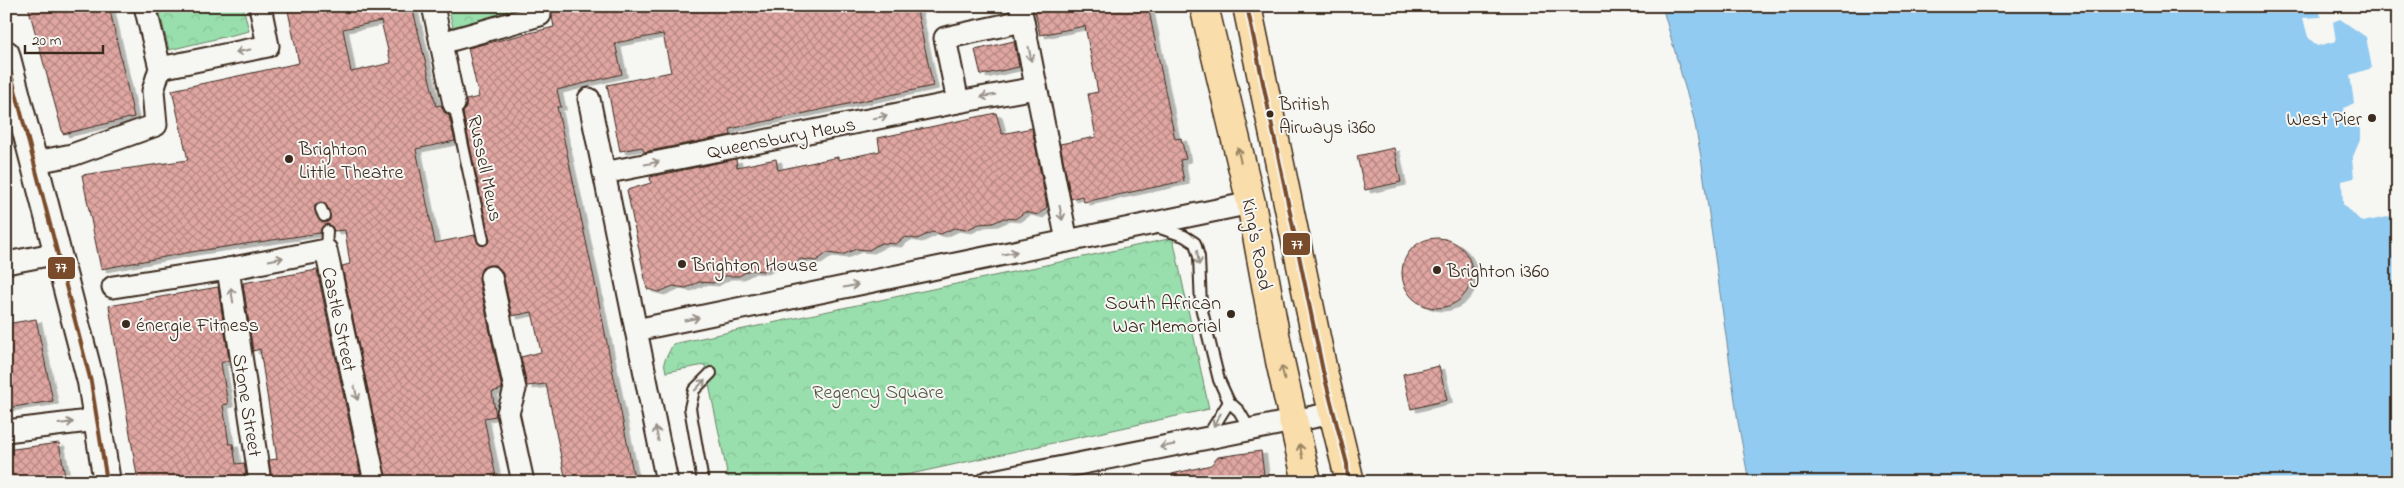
<svg xmlns="http://www.w3.org/2000/svg" width="2404" height="488" viewBox="0 0 2404 488" font-family="'Indie Flower',sans-serif">
<defs>
<pattern id="park-crowns" width="20" height="18" patternUnits="userSpaceOnUse" patternTransform="scale(1.25)"><rect width="20" height="18" fill="#99dfad"/><path d="M2 6a3 3 0 1 1 6 0M12 15a3 3 0 1 1 6 0" fill="none" stroke="#85c094"/></pattern>
<pattern id="building-cross-hatch" width="8" height="8" patternUnits="userSpaceOnUse" patternTransform="scale(1.25)"><rect width="8" height="8" fill="#e0a6a2"/><path d="M0 0l8 8M0 8l8-8" fill="none" stroke="#b78783"/></pattern>
<filter id="shadow"><feDropShadow dx="5.5" dy="3" stdDeviation="0" flood-color="#0004"/></filter>
</defs>
<rect width="100%" height="100%" fill="#f6f6f2"/>
<filter id="ink" filterUnits="userSpaceOnUse"><feTurbulence type="fractalNoise" baseFrequency=".02" numOctaves="2"/><feDisplacementMap in="SourceGraphic" scale="10" xChannelSelector="R" yChannelSelector="G"/><feConvolveMatrix kernelMatrix="1 2 1 2 8 2 1 2 1" color-interpolation-filters="sRGB"/></filter>
<g filter="url(#ink)">
<!-- park -->
<g fill="url(#park-crowns)" stroke="#6a8466">
<polygon points="158,6 243,6 249,31 169,50"/>
<polygon points="448,6 513,6 514,12 453,27"/>
<polygon points="1173,238 1209,409 874,482 729,482 705,365 666,372 664,362 673,344"/>
</g>
<!-- water -->
<polygon fill="#92cbf1" stroke="#6f8b9d" points="1662,6 2398,6 2398,482 1749,482 1738,422 1701,157 1694,119"/>
<!-- pier -->
<polygon fill="#f6f6f2" points="2319,6 2398,6 2398,215 2362,222 2343,204 2342,181 2354,178 2352,159 2360,140 2360,128 2349,127 2344,108 2354,103 2350,75 2372,68 2366,37 2340,19 2333,22 2336,41 2317,46 2308,37 2303,18 2321,17"/>
<!-- building -->
<g fill="url(#building-cross-hatch)" stroke="#3b2a1e" fill-rule="evenodd" filter="url(#shadow)">
<polygon points="28,6 109,6 134,117 63,134"/>
<path d="M287,6H412L436,106L441,105L444,112L449,116L455,141L416,149L435,243L475,235L480,245L487,244L490,241L463,113L466,107V100L479,97L468,48L554,27L550,6H916L933,86L730,129L731,135L644,152L642,147L620,151L607,85L671,72L663,34L615,43L622,74L557,90L561,107H557L594,278L635,482H594L593,476L566,481L546,384L527,386L521,357L541,352L532,312L512,316L503,274L495,265H489L482,268L479,280L502,389L492,392L496,416L484,418L497,482H387L342,266L350,264L345,230L334,231L331,226L327,224L322,227L320,233L191,252L101,269L82,175L188,160L172,90L299,63ZM381,21L391,63L351,72L343,29ZM321,202L327,206L330,214V220L326,222L320,221L315,211V205Z"/>
<polygon points="1034,6 1148,6 1175,139 1181,138 1186,159 1180,160 1184,181 1084,202 1082,196 1071,199 1060,144 1096,137 1088,94 1098,92 1085,26 1040,35"/>
<polygon points="1014,41 1019,67 981,75 975,50"/>
<polygon points="996,113 1002,134 1032,128 1047,207 1038,215 1025,212 1015,219 1004,218 993,223 979,224 966,230 954,228 941,234 932,232 917,239 905,237 896,244 881,243 869,250 856,249 842,255 827,253 816,261 801,259 790,265 776,264 763,271 750,270 739,276 725,276 713,283 699,282 686,288 673,286 659,292 647,289 627,190 651,183 650,177 736,159 737,167 776,159 778,170 838,157 838,160 880,151 878,138"/>
<polygon points="1394,148 1401,182 1365,190 1357,156"/>
<circle cx="1437" cy="273" r="35"/>
<polygon points="317,270 362,482 272,482 269,460 277,459 260,349 253,351 243,283"/>
<polygon points="218,287 229,360 221,363 228,404 223,405 229,444 233,444 236,464 244,463 247,482 138,482 109,306"/>
<polygon points="36,319 53,401 6,408 6,324"/>
<polygon points="1439,366 1447,400 1411,409 1403,374"/>
<polygon points="59,443 66,482 6,482 6,450"/>
<polygon points="1261,451 1265,482 1173,482 1172,474 1211,465 1218,457"/>
</g>
<g fill="none" stroke-linecap="round" stroke-linejoin="round">
<!-- service casing -->
<g stroke="#3b2a1e" stroke-width="14">
<g id="service">
<polyline points="454,104 483,239"/>
<polyline points="321,209 324,216"/>
<polyline points="1157,227 1184,236 1195,243 1199,257 1201,307 1219,380 1229,402 1239,411 1249,428"/>
<polyline points="326,250 327,231"/>
<polyline points="1207,437 1229,402"/>
<polyline points="703,482 690,408 694,390 711,373"/>
</g>
</g>
<!-- minor casing -->
<g stroke="#3b2a1e" stroke-width="25">
<g id="minor">
<polyline points="433,6 454,104"/>
<polyline points="1020,6 1067,241"/>
<polyline points="1023,21 945,38 958,102 1036,88"/>
<polyline points="441,43 540,15 537,6"/>
<polyline points="160,68 268,46 260,6"/>
<polyline points="589,99 636,330"/>
<polyline points="36,162 72,155 156,125 153,91 160,68 145,6"/>
<polyline points="604,173 958,102"/>
<polyline points="6,263 59,253"/>
<polyline points="228,269 260,482"/>
<polyline points="491,277 515,389 508,413 523,482"/>
<polyline points="113,287 228,269 326,250 375,482"/>
<polyline points="6,431 97,420"/>
<polyline points="667,482 636,330 1251,203"/>
<polyline points="988,482 1333,413"/>
</g>
</g>
<!-- tertiary casing -->
<g stroke="#3b2a1e" stroke-width="30">
<polyline id="tertiary" points="6,54 91,382 107,482"/>
</g>
<!-- primary casing -->
<g stroke="#3b2a1e" stroke-width="31">
<g id="primary">
<polyline points="1204,6 1251,203 1280,361 1307,482"/>
<polyline points="1247,6 1323,371 1350,482"/>
</g>
</g>
<!-- service -->
<use href="#service" stroke="#f6f6f2" stroke-width="10"/>
<!-- minor -->
<use href="#minor" stroke="#f6f6f2" stroke-width="21"/>
<!-- tertiary -->
<use href="#tertiary" stroke="#f6f6f2" stroke-width="26"/>
<!-- primary -->
<use href="#primary" stroke="#f9deab" stroke-width="28"/>
<!-- bus-1 casing -->
<g stroke="#f6f6f2" stroke-width="8">
<g id="bus-1">
<polyline points="1247,6 1323,371 1347,464 1348,482"/>
<polyline points="6,55 91,382 107,482"/>
</g>
</g>
<!-- bus-1 -->
<use href="#bus-1" stroke="#7a4b2a" stroke-width="4"/>
</g>
<!-- one-way arrows -->
<defs><path id="oneway-shaft" d="M-6 0H5M1.5-3L5.5 0L1.5 3" fill="none" stroke-width="1.6" stroke-linecap="round" stroke-linejoin="round" transform="scale(1.25)"/></defs>
<g stroke="#989088">
<use href="#oneway-shaft" transform="translate(243 51) rotate(169)"/>
<use href="#oneway-shaft" transform="translate(1030 54) rotate(79)"/>
<use href="#oneway-shaft" transform="translate(988 96) rotate(170)"/>
<use href="#oneway-shaft" transform="translate(880 117) rotate(-11)"/>
<use href="#oneway-shaft" transform="translate(652 163) rotate(-11)"/>
<use href="#oneway-shaft" transform="translate(1061 213) rotate(79)"/>
<use href="#oneway-shaft" transform="translate(1010 253) rotate(-12)"/>
<use href="#oneway-shaft" transform="translate(1198 258) rotate(82)"/>
<use href="#oneway-shaft" transform="translate(276 259) rotate(-11)"/>
<use href="#oneway-shaft" transform="translate(851 286) rotate(-12)"/>
<use href="#oneway-shaft" transform="translate(232 295) rotate(-99)"/>
<use href="#oneway-shaft" transform="translate(692 319) rotate(-12)"/>
<use href="#oneway-shaft" transform="translate(700 385) rotate(-47)"/>
<use href="#oneway-shaft" transform="translate(356 393) rotate(78)"/>
<use href="#oneway-shaft" transform="translate(1217 420) rotate(120)"/>
<use href="#oneway-shaft" transform="translate(66 423) rotate(-7)"/>
<use href="#oneway-shaft" transform="translate(657 434) rotate(-102)"/>
<use href="#oneway-shaft" transform="translate(1167 446) rotate(169)"/>
</g>
<g stroke="#9a8464">
<use href="#oneway-shaft" transform="translate(1239 155) rotate(-103)"/>
<use href="#oneway-shaft" transform="translate(1283 373) rotate(-104)"/>
<use href="#oneway-shaft" transform="translate(1301 451) rotate(-102)"/>
</g>
</g>
<!-- markers -->
<g fill="#3b2a1e" stroke="#f6f6f2" stroke-width="2">
<circle cx="1270" cy="114" r="4.5"/>
<circle cx="2372" cy="118" r="5"/>
<circle cx="289" cy="159" r="5"/>
<circle cx="682" cy="264" r="5"/>
<circle cx="1437" cy="270" r="5"/>
<circle cx="1231" cy="314" r="5"/>
<circle cx="126" cy="324" r="5"/>
</g>
<g text-anchor="middle" stroke-width="4" stroke-linejoin="round" paint-order="stroke">
<!-- bus labels -->
<g font-size="19" fill="#3b2a1e" stroke="#f6f6f2" text-anchor="start">
<text x="1279" y="110">British<tspan x="1279" dy="23">Airways i360</tspan></text>
</g>
<!-- poi labels -->
<g font-size="20" fill="#3b2a1e" stroke="#f6f6f2" text-anchor="start">
<text x="2362" y="125" text-anchor="end">West Pier</text>
<text x="299" y="155">Brighton<tspan x="299" dy="23">Little Theatre</tspan></text>
<text x="692" y="271">Brighton House</text>
<text x="1447" y="277">Brighton i360</text>
<text x="1221" y="309" text-anchor="end">South African<tspan x="1221" dy="23">War Memorial</tspan></text>
<text x="136" y="331">énergie Fitness</text>
</g>
<!-- street labels -->
<g font-size="20" fill="#3b2a1e" stroke="#f6f6f2">
<text transform="translate(781 137) rotate(-11)" y="7">Queensbury Mews</text>
<text transform="translate(486 168) rotate(78)" y="7">Russell Mews</text>
<text transform="translate(1258 244) rotate(79)" y="7">King's Road</text>
<text transform="translate(340 319) rotate(78)" y="7">Castle Street</text>
<text transform="translate(248 405) rotate(81)" y="7">Stone Street</text>
</g>
<!-- park labels -->
<g font-size="20" fill="#525742" stroke="#f6f6f2">
<text x="878" y="398">Regency Square</text>
</g>
</g>
<g stroke="#f6f6f2" stroke-width="2">
<rect x="1282" y="232" width="29" height="24" rx="5" fill="#7a4b2a"/>
<rect x="47" y="256" width="29" height="24" rx="5" fill="#7a4b2a"/>
</g>
<g font-size="14" text-anchor="middle" font-weight="bold" fill="#fff">
<text x="1297" y="249">77</text>
<text x="61" y="272">77</text>
</g>
<!-- margin -->
<rect width="2404" height="488" fill="none" stroke="#f6f6f2" stroke-width="25"/>
<rect x="12" y="12" width="2379" height="463" fill="none" stroke="#3b2a1e" stroke-width="2" filter="url(#ink)"/>
<!-- scale -->
<path d="M25 45v8h78v-8" fill="none" stroke="#3b2a1e" stroke-width="2.5"/>
<text x="32" y="45" font-size="15" fill="#3b2a1e" stroke="#f6f6f2" stroke-width="4" paint-order="stroke">20 m</text>
</svg>
